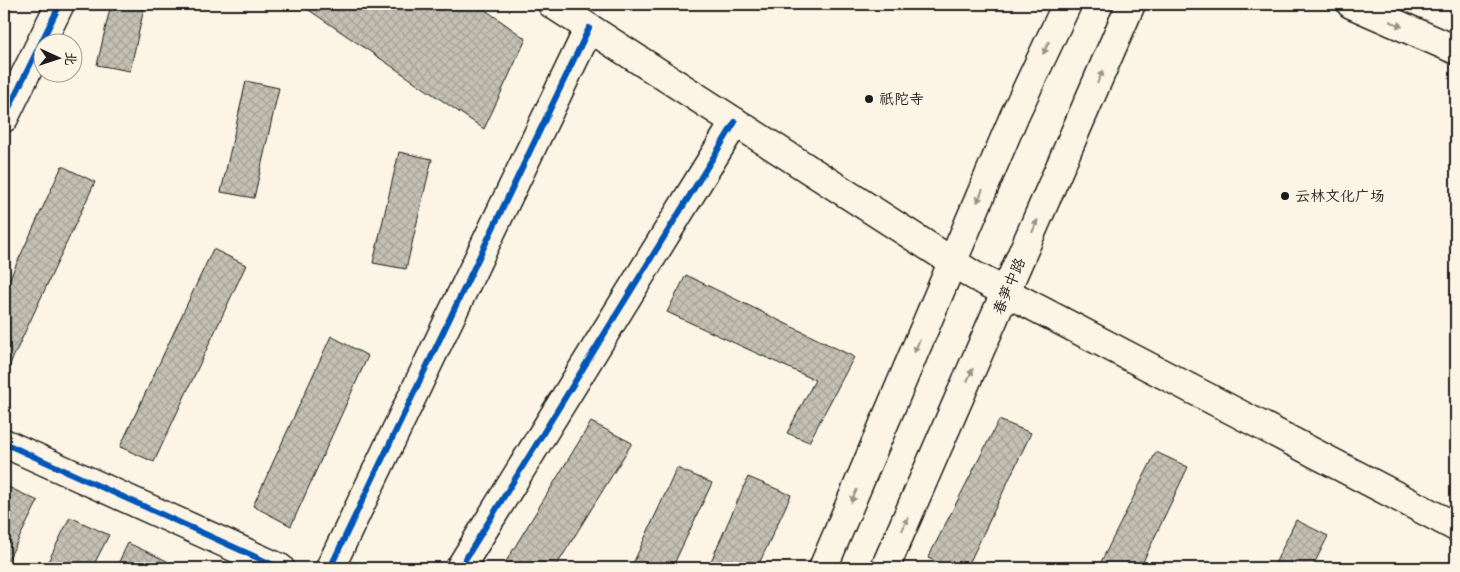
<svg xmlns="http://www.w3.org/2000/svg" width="1460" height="572" viewBox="0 0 1460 572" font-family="Pangolin,'LXGW WenKai TC',sans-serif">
<defs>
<pattern id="building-cross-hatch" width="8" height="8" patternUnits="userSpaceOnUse" patternTransform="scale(1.25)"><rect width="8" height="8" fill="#c4c0b3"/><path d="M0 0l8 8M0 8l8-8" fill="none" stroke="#a8a499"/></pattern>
</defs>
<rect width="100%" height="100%" fill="#fcf5e5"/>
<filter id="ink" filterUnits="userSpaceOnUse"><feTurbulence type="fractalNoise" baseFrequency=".02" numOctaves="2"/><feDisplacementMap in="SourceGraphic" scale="10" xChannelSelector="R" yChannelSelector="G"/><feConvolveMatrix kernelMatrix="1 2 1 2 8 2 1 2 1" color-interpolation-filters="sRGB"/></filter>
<g filter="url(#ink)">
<!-- building -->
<g fill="url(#building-cross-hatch)" stroke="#1c1c1c">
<polygon points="111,4 145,4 130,71 97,65"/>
<polygon points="300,4 477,4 526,39 484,129"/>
<polygon points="246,81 279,88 254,198 221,192"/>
<polygon points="399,152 432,159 406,269 373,263"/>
<polygon points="62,166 95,182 4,377 4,291"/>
<polygon points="213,249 246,265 154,462 120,447"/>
<polygon points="686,275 854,357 809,442 787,433 815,380 667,312"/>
<polygon points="331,336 368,356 291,526 253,506"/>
<polygon points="999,420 1031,433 967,568 951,568 928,558"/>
<polygon points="591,422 632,443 555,568 502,568"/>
<polygon points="1156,452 1188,467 1140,568 1098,568"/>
<polygon points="677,468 712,483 672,568 631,568"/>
<polygon points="748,477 791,495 757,568 708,568"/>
<polygon points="4,485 38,501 4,568"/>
<polygon points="70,517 109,535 92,568 45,568"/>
<polygon points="1296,520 1328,536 1312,568 1273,568"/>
<polygon points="128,543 167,561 163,568 116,568"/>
</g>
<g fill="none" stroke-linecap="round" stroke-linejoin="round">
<!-- minor casing -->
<g stroke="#1c1c1c" stroke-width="31">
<g id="minor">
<polyline points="552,4 973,275 1456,527"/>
<polyline points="4,118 60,4"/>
<polyline points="4,443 280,568"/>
<polyline points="330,568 589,28"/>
<polyline points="460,568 735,122"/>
</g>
</g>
<!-- major casing -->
<g stroke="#1c1c1c" stroke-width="31">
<g id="major">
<polyline points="1351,4 1456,50"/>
<polyline points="823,568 1015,114 1067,4"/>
<polyline points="885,568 1131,4"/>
</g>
</g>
<!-- minor -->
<use href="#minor" stroke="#fcf5e5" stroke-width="28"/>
<!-- major -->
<use href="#major" stroke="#fcf5e5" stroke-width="28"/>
<!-- cycleway casing -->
<g stroke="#fcf5e5" stroke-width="9">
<g id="cycleway">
<polyline points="4,118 60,4"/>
<polyline points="4,443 280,568"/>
<polyline points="330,568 589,28"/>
<polyline points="460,568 735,122"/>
</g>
</g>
<!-- cycleway -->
<use href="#cycleway" stroke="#0057b8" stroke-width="6"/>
</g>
<!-- one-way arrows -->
<defs><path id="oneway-solid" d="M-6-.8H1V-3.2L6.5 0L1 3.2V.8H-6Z" transform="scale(1.25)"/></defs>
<g fill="#97938b">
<use href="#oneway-solid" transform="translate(1396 24) rotate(24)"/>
<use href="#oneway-solid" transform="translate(1046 48) rotate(115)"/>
<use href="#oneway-solid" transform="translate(1100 77) rotate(-67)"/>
<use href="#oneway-solid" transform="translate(980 196) rotate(113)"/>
<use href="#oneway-solid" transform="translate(1035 226) rotate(-67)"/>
<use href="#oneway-solid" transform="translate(917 346) rotate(113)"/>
<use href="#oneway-solid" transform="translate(970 375) rotate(-66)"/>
<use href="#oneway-solid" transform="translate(854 496) rotate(113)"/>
<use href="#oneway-solid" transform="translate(905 524) rotate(-66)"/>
</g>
</g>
<!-- markers -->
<g fill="#1c1c1c" stroke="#fcf5e5" stroke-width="2">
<circle cx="869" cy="99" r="5"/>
<circle cx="1285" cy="196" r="5"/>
</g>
<g text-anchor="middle" stroke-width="4.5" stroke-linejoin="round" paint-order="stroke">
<!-- poi labels -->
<g font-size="15" fill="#1c1c1c" stroke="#fcf5e5" text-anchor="start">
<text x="879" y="104">祇陀寺</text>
<text x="1295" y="201">云林文化广场</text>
</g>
<!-- street labels -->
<g font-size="15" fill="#1c1c1c" stroke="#fcf5e5">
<text transform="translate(1009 286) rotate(-67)" y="5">春笋中路</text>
</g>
</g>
<!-- margin -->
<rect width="1460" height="572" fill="none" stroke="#fcf5e5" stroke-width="20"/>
<rect x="10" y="10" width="1440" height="552" fill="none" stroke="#1c1c1c" stroke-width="2" filter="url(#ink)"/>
<!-- north arrow -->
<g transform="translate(58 58) rotate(93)"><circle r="24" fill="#fcf5e5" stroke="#a29e95"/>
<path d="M0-4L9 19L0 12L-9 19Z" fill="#1c1c1c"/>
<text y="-8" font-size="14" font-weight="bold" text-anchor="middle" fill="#1c1c1c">北</text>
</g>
</svg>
